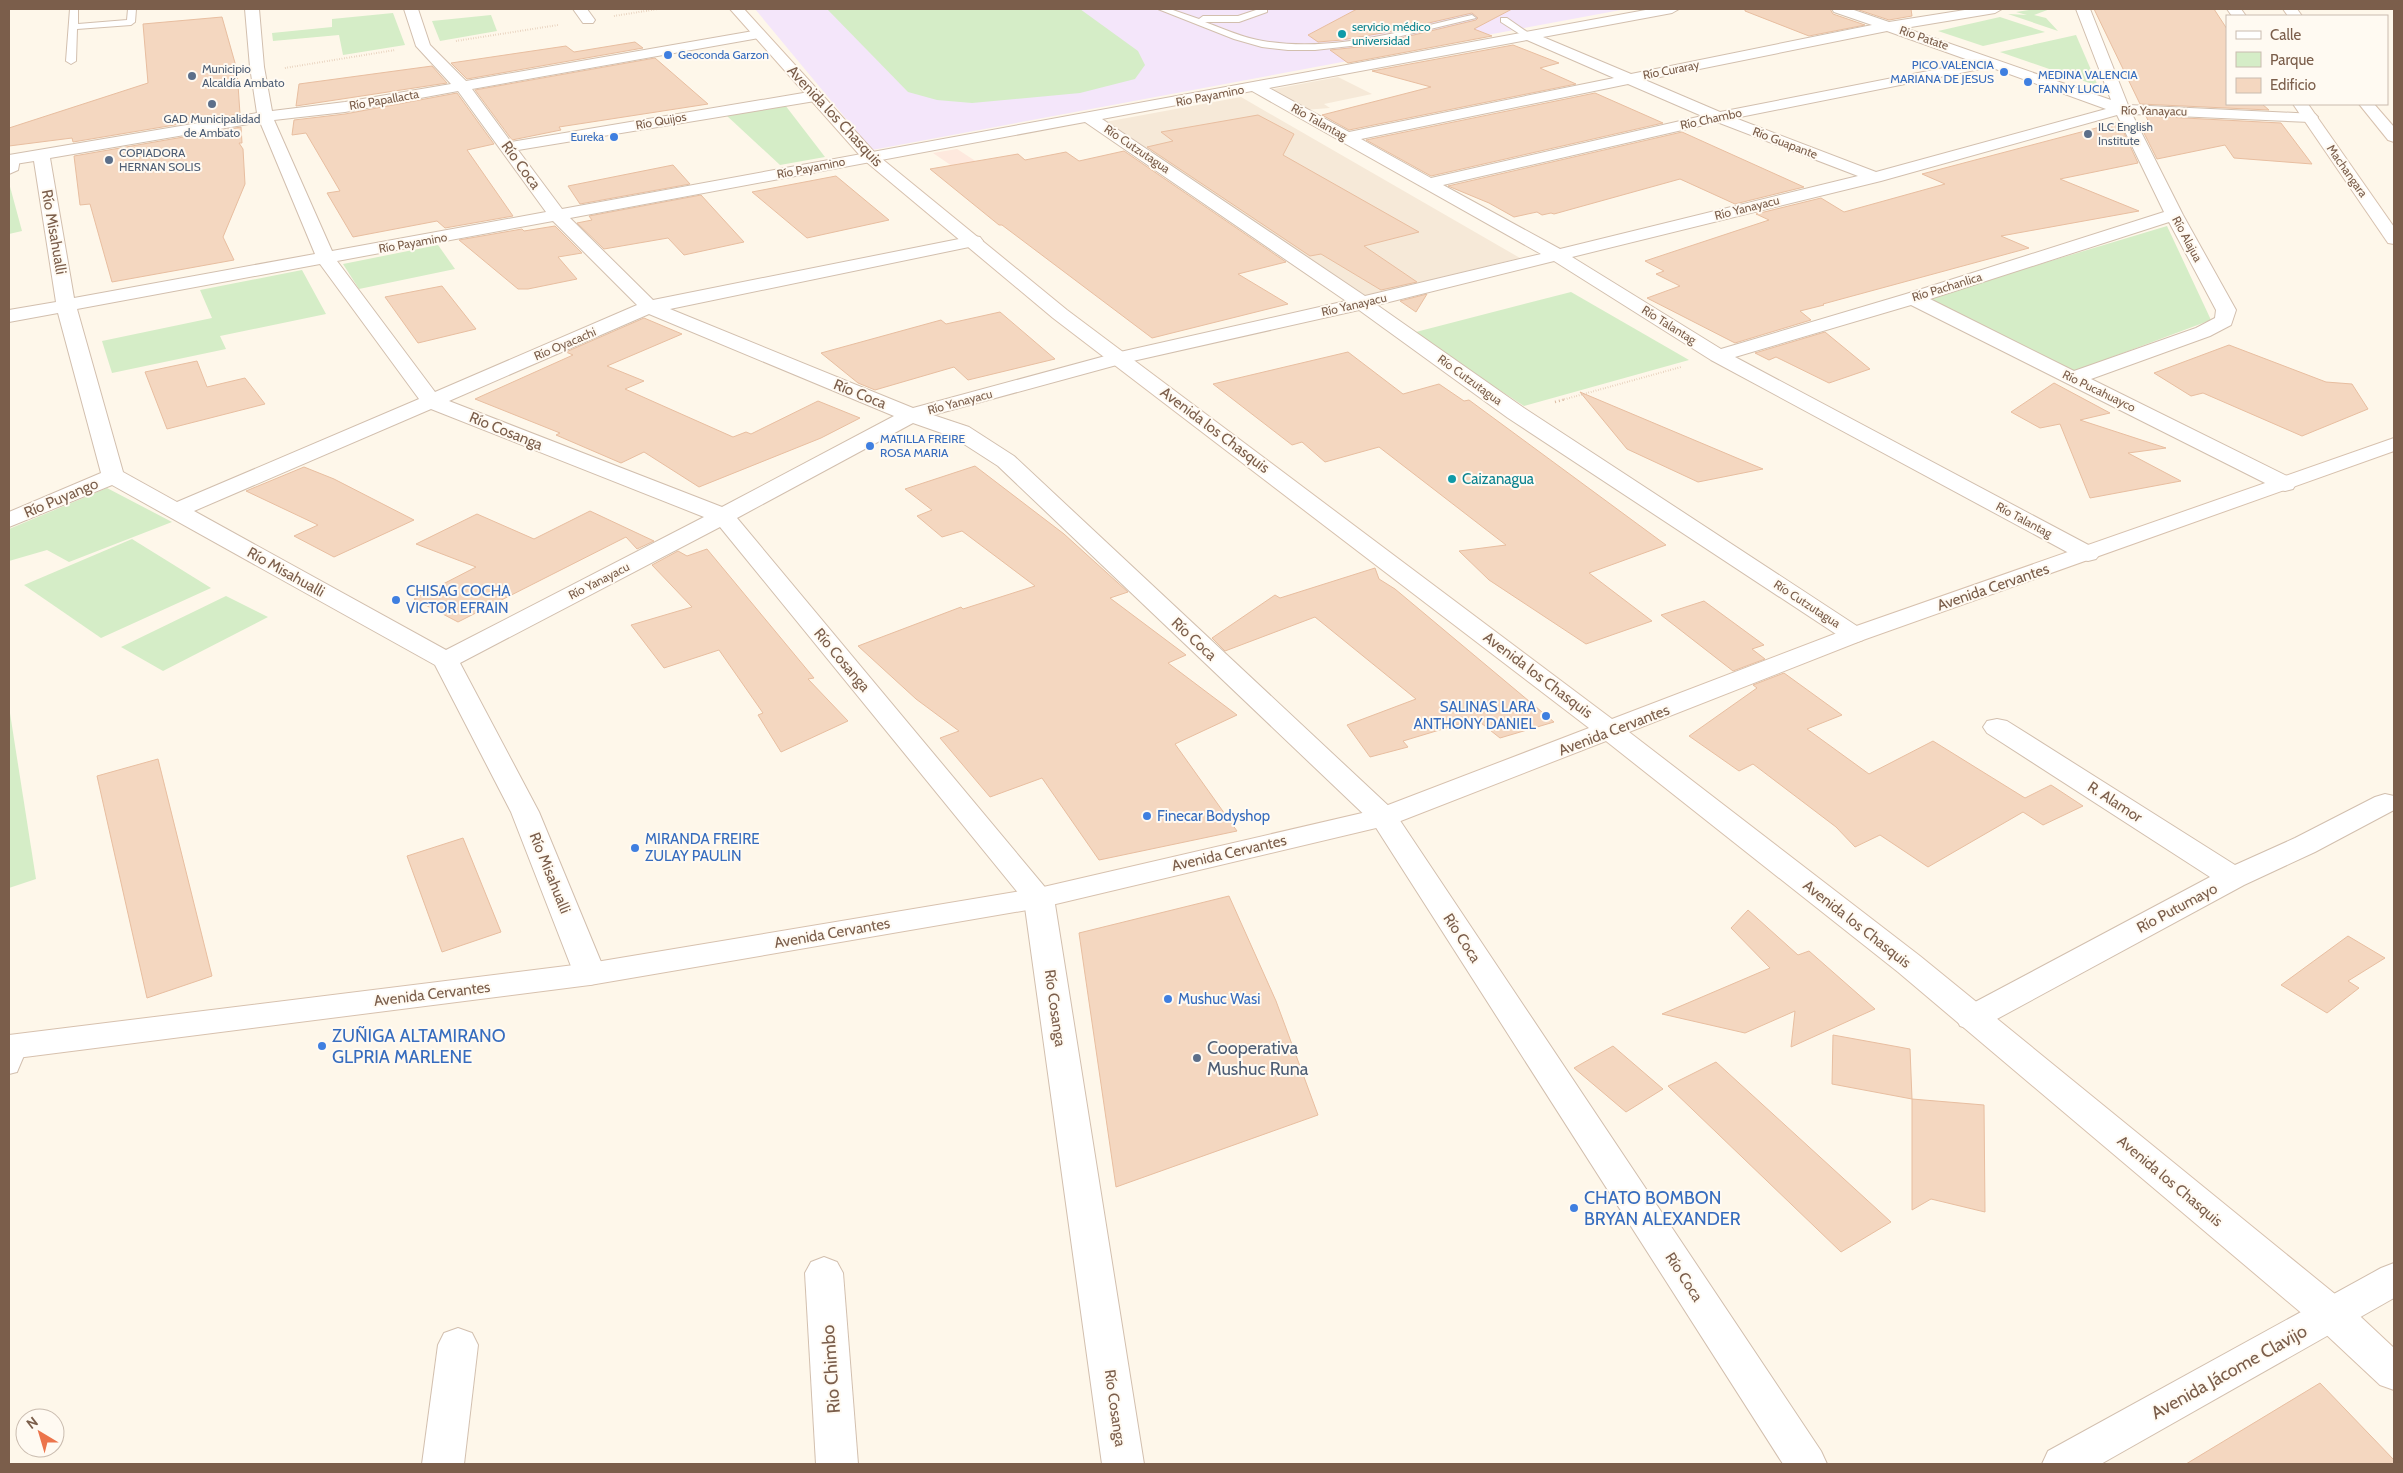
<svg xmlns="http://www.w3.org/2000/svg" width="2403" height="1473" viewBox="0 0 2403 1473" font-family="Cabin,sans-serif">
<rect width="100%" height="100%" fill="#fef7ea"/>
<!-- residential -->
<g fill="#f6e9d8">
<polygon points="1338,77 1372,94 1324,104 1330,108 1304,110 1268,90"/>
<polygon points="1241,97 1520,258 1366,296 1105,122"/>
</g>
<!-- commercial -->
<polygon fill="#fee9de" points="957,149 977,162 952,166 933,153"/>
<!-- education -->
<polygon fill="#f4e6fa" points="755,9 1626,9 872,150"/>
<!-- green -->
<g fill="#d5edc7">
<polygon points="827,9 1080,9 1138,51 1145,65 1135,79 1080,93 972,103 937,100 908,92"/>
<polygon points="2035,9 2050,9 2034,15 2046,18 2058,31 2008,14 2027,15 2016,12"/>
<polygon points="393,13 405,45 343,55 339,35 273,41 272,33 332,27 332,19"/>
<polygon points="491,15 497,31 440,41 432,21"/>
<polygon points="2000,17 2045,32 1983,46 1938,31"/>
<polygon points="2076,35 2098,86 2000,52"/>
<polygon points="785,105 825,157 780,165 726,115"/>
<polygon points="9,183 22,231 9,234"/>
<polygon points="2167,226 2211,320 2072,372 1924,299"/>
<polygon points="438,245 455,269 359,289 343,264"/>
<polygon points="302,270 326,314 220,336 226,349 112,373 102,341 212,318 200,290"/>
<polygon points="1571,292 1689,360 1524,406 1412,333"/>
<polygon points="107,488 172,522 69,562 47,550 9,561 9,529"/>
<polygon points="132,539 211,588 101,638 24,585"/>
<polygon points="226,596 268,617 163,671 121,647"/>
<polygon points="9,707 36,879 9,888"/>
</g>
<!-- building -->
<g fill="#f4d7c0" stroke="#e8bea0">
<polygon points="1357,9 1512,9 1474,29 1492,36 1348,63 1330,50 1368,46 1476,20 1478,18 1472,13 1394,31 1342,40 1318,42 1308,35"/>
<polygon points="1745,9 1830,9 1833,14 1865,25 1809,36 1745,11"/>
<polygon points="1856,9 1911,9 1912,16 1889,20"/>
<polygon points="2094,9 2214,9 2227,29 2227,104 2262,104 2269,110 2140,104"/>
<polygon points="222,17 237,70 240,114 73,142 72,138 9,146 9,128 148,83 143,24"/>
<polygon points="635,42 643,48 467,79 451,63 566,46 574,52"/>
<polygon points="1513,45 1559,63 1540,68 1576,84 1349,130 1322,115 1431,87 1372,71"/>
<polygon points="655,58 708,104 559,127 561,130 512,140 475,90"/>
<polygon points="432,66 447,83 296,106 299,84"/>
<polygon points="457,93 494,144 467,150 513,216 445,228 437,221 353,237 327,193 340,191 306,133 292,135 294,120 345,114"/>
<polygon points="1595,93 1663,123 1431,176 1366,140"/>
<polygon points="1258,115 1294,134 1283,155 1419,232 1364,246 1417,282 1381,290 1321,254 1310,256 1147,147 1173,141 1161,132"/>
<polygon points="2146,116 2281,123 2312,164 2234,158 2225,145 2157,159 2138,121 2150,125"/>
<polygon points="2119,122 2138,163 2060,179 2139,211 2001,236 2029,248 1823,304 1824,305 1800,311 1811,320 1735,343 1647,298 1680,286 1656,274 1664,271 1645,261 1769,220 1756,214 1821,198 1844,212 1945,184 1922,174"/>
<polygon points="241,127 242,143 239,143 243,149 245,184 223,237 234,260 112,282 90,204 80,205 74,156"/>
<polygon points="1682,132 1804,187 1735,204 1680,179 1554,214 1551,213 1542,215 1537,212 1514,217 1489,203 1448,186"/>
<polygon points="1124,151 1286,262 1238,274 1288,304 1152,338 1002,225 999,225 930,169 1018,154 1025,160 1066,152 1079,161"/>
<polygon points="673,165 690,184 580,204 568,186"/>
<polygon points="836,176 889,220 807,238 752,192"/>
<polygon points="701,195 744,242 684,255 668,238 604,249 577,223 592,220 589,216"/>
<polygon points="555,226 582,253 558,257 577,279 528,289 518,289 459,240 522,229 524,231"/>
<polygon points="442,286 476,329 418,343 385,297"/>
<polygon points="1427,294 1416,312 1400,301"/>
<polygon points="1000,312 1055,359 968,380 954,367 875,390 858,383 821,353 941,320 946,324"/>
<polygon points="644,318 682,334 607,366 644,381 625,389 733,437 746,432 751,434 818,401 860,418 821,438 699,487 644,452 621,463 556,435 560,433 475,399 573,355 566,352"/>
<polygon points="1825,332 1870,369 1829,383 1776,357 1769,360 1755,353"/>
<polygon points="2229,345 2326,382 2352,384 2368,409 2302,436 2203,393 2191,396 2154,373"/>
<polygon points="1348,352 1403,394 1439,384 1464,401 1469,400 1666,545 1589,573 1652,621 1586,644 1489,580 1459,551 1506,545 1379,447 1325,462 1302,442 1292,445 1213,384"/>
<polygon points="197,361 207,387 245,378 265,404 167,429 145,372"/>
<polygon points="2054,383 2110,413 2080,420 2166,448 2128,453 2181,481 2090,498 2060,424 2040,428 2011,412"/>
<polygon points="1580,392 1763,469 1698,482 1627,449"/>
<polygon points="975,466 1064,534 1128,592 1110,598 1186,655 1168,663 1237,715 1175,744 1237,831 1099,860 1042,778 990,797 940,738 959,731 916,699 858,646 961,607 963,609 1035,586 962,531 942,537 917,516 932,510 905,489"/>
<polygon points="304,467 334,479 414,520 334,557 294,536 318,525 246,491"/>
<polygon points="590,511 654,541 637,549 626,537 458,622 414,599 476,567 416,544 477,514 534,539"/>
<polygon points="707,549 814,678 808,679 848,721 781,752 758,715 763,713 719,650 664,668 631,625 692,607 652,565 678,551 687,556"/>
<polygon points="1375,568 1379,579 1395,589 1554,722 1500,738 1476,719 1403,741 1408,747 1370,757 1347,725 1416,699 1315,617 1225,651 1212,638 1275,595 1280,598"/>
<polygon points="1704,601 1764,645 1752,649 1765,659 1733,671 1661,615"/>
<polygon points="1784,673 1842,715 1807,729 1869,774 1933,741 2025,798 2051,785 2083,806 2043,825 2023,812 1928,867 1880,835 1855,847 1836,827 1753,764 1739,771 1689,736 1757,688 1753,685"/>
<polygon points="158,759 212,976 147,998 97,776"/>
<polygon points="463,838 501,932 442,952 407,856"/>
<polygon points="1229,896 1276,1001 1318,1115 1116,1187 1079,933"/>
<polygon points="1748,910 1798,955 1809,951 1875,1009 1791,1047 1795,1011 1745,1033 1662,1014 1770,968 1731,928"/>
<polygon points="2348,936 2385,958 2348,981 2359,988 2327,1013 2281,985"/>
<polygon points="1833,1035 1910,1049 1912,1099 1832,1084"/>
<polygon points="1613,1046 1663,1089 1626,1112 1574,1068"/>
<polygon points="1716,1062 1855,1189 1891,1222 1841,1252 1668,1086"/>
<polygon points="1912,1099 1984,1105 1985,1212 1931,1199 1912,1210"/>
<polygon points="2320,1383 2394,1460 2394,1464 2186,1464"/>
</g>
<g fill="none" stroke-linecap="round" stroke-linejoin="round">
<!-- lane casing -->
<g stroke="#d2bfae" stroke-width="2">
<g id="lane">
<polygon points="70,9 78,9 78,24 127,20 128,9 136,9 135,22 131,25 77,29 76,61 71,64 66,61"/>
<path d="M1158,9H1170L1199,19L1203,16H1238L1259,9H1267V12L1239,22H1205C1224,29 1243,38 1263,41C1334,53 1404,30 1472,15L1476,18L1368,44L1315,50H1288L1262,47L1234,39Z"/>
<polygon points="1667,9 1676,9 1671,12"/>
<polygon points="1501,18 1507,18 1533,36 1526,38 1501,22"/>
<polygon points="15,156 20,159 18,170 9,174 10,159"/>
<polygon points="17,1038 25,1040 28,1046 17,1072 9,1074 9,1042"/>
</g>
</g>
<!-- street casing -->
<g stroke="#d2bfae" stroke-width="2">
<g id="street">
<path d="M245,9H259L264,67L272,111L345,102L451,84L416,46L404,9H418L430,45L466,81L759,30L766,34L759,38L472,89L511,142L815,91L823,96L815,101L518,150L562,209L1651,9H1679L1672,13L1543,37L1631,74L1872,25L1834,12L1832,9H1851L1889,22L1971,9H2002L1995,13L1905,28L2111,100L2076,9H2090L2128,105L2315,114L2318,117L2315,120L2310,122L2132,114L2183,215L2236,310L2231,325L2210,336L2091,379L2293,479L2296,484L2293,489L2285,491L2277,489L1911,305L1735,357L2096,549L2100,554L2096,559L2088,561L2080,559L1711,360L1554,261L1377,305L1524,408L1863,630L1867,635L1863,640L1854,643L1845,640L1508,418L1359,310L1124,363L933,415L969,427L1014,456L1393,810L1821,1451L1827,1464H1783L1373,823L998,466L953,437L913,423L737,518L1054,898L1144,1464H1102L1024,900L720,527L460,663L539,812L606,974L601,982L590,985L579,982L574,974L511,812L435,665L112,485L9,527V512L101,473L58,313L9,322V310L56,302L34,161L9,165V155L257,113L250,67ZM1887,31L1974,62L1720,112L1645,80ZM1527,40L1614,78L1349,132L1269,88ZM1990,67L2106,109L1876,172L1735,118ZM1628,84L1702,116L1431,178L1361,139ZM458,91L546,212L332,251L274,120L345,112ZM1252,91L1541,254L1365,296L1102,119ZM2117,115L2164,212L1906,294L1721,349L1572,257L1881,181ZM260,122L315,254L74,298L50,158ZM1085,122L1346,301L1120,352L913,408L670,309L974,246L980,245L983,241L980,237L974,236L653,300L570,218ZM1717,122L1858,176L1560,249L1443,185ZM553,221L637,305L435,392L337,261ZM2169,222L2216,310L2215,318L2196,328L2074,371L1930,299ZM320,264L419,399L177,502L123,472L77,309ZM649,314L894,416L722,507L449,401ZM431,409L704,517L446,650L194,511Z"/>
<polygon points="573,9 587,9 595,20 593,23 583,23"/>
<polygon points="1997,719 2007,721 2235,865 2295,838 2375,797 2385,794 2394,796 2394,810 2315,852 2244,885 1984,1026 1972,1030 1960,1026 1956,1018 1960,1010 2210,877 1987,733 1983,727 1987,721"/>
<polygon points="824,1257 837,1262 843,1273 858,1464 816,1464 805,1273 811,1262"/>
<polygon points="2394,1263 2394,1298 2101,1464 2042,1464 2048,1451 2381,1268"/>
<polygon points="458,1328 472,1333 478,1345 464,1464 422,1464 438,1345 444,1333"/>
</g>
</g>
<!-- secondary casing -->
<g stroke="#d7c1ae" stroke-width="2">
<g id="secondary">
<polygon points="730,9 744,9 876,154 1067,310 1612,719 1845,630 2394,438 2394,451 1863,640 1629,732 1920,956 2346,1303 2394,1348 2394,1390 2380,1385 2318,1327 1898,972 1606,741 1393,824 1039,908 590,985 9,1059 9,1035 590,963 1039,888 1375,810 1589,728 1053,318 864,160"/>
<polygon points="2227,9 2241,9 2246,16 2232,16"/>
<polygon points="2283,9 2297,9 2302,16 2288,16"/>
<polygon points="2293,104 2308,104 2394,227 2394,244 2388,243"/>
<polygon points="2359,104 2374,104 2394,127 2394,142 2388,140"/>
</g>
</g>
<!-- path-far1 -->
<g stroke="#dabaa2" stroke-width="2" stroke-dasharray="0.5 2" stroke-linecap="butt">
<polyline points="614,16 658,9"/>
<polyline points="456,41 558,25"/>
<polyline points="285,68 395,50"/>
<polyline points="1562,400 1681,367"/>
</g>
<!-- path -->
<polyline stroke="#dabaa2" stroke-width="2.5" stroke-dasharray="1 3" stroke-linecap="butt" points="1555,402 1566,399"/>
<!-- lane -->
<use href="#lane" fill="#fff" fill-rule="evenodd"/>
<!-- street -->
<use href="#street" fill="#fff" fill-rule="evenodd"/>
<!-- secondary -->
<use href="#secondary" fill="#fff" fill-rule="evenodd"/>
</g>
<!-- markers -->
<g fill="#0f9aa8" stroke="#fffaf2" stroke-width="2">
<circle cx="1342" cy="34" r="5"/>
<circle cx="1452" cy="479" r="5"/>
</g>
<g fill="#3f7fe0" stroke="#fffaf2" stroke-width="2">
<circle cx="668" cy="55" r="5"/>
<circle cx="2004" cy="72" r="5"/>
<circle cx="2028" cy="82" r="5"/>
<circle cx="614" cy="137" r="5"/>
<circle cx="870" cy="446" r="5"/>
<circle cx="396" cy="600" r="5"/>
<circle cx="1546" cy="716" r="5"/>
<circle cx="1147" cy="816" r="5"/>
<circle cx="635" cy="848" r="5"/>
<circle cx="1168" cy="999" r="5"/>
<circle cx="322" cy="1046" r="5"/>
<circle cx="1574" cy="1208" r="5"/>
</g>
<g fill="#5c6f8a" stroke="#fffaf2" stroke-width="2">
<circle cx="192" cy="76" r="5"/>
<circle cx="212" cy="104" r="5"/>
<circle cx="2088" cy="134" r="5"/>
<circle cx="109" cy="160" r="5"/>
<circle cx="1197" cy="1058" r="5"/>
</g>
<g text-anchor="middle" stroke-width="4" stroke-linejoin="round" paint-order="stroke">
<!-- far-culture labels -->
<g font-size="12" fill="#0d838f" stroke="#fffaf2" text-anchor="start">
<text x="1352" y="31">servicio médico<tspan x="1352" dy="14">universidad</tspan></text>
</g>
<!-- far-street labels -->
<g font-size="12" fill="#7b5e4b" stroke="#fffaf2">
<text transform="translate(1924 38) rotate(19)" y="4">Rio Patate</text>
<text transform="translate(1671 70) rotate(-11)" y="4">Río Curaray</text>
<text transform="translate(1210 96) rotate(-11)" y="4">Río Payamino</text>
<text transform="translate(384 100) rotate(-10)" y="4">Río Papallacta</text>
<text transform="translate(2154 111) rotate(1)" y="4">Río Yanayacu</text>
<text transform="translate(1711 119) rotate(-12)" y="4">Río Chambo</text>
<text transform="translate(661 121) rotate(-10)" y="4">Río Quijos</text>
<text transform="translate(1319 122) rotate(29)" y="4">Río Talantag</text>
<text transform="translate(1785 143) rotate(21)" y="4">Río Guapante</text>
<text transform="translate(1137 149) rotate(34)" y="4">Río Cutzutagua</text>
<text transform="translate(811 168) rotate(-11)" y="4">Río Payamino</text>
<text transform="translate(2347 171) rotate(55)" y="4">Machangara</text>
<text transform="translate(1747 208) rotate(-14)" y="4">Río Yanayacu</text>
<text transform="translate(2187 239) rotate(62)" y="4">Río Alajua</text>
<text transform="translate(413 243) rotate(-10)" y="4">Río Payamino</text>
<text transform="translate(1947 287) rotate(-17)" y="4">Río Pachanlica</text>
<text transform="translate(1354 305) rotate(-13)" y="4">Río Yanayacu</text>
<text transform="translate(1669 325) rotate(32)" y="4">Río Talantag</text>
<text transform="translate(565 344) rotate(-23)" y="4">Río Oyacachi</text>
<text transform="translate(1470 380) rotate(36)" y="4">Río Cutzutagua</text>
<text transform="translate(2099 391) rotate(26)" y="4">Río Pucahuayco</text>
<text transform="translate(960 402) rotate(-15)" y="4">Río Yanayacu</text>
<text transform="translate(2024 520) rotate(28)" y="4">Río Talantag</text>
<text transform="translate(599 581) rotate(-27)" y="4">Río Yanayacu</text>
<text transform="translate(1807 604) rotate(33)" y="4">Río Cutzutagua</text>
</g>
<!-- far-shop labels -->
<g font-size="12" fill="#366cbe" stroke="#fffaf2" text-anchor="start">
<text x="678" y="59">Geoconda Garzon</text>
<text x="1994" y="69" text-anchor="end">PICO VALENCIA<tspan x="1994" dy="14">MARIANA DE JESUS</tspan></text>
<text x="2038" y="79">MEDINA VALENCIA<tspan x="2038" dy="14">FANNY LUCIA</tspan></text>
<text x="604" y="141" text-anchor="end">Eureka</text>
<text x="880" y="443">MATILLA FREIRE<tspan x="880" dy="14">ROSA MARIA</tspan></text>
</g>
<!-- far-service labels -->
<g font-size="12" fill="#4e5e75" stroke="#fffaf2" text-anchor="start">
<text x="202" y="73">Municipio<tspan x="202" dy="14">Alcaldía Ambato</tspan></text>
<text x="212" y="123" text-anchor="middle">GAD Municipalidad<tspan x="212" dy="14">de Ambato</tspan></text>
<text x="2098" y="131">ILC English<tspan x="2098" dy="14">Institute</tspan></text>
<text x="119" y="157">COPIADORA<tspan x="119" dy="14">HERNAN SOLIS</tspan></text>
</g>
<!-- street labels -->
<g font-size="15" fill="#7b5e4b" stroke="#fffaf2">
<text transform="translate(835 116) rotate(47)" y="5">Avenida los Chasquis</text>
<text transform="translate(521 165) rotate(54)" y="5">Río Coca</text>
<text transform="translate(54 232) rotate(80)" y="5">Río Misahualli</text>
<text transform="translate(860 394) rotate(22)" y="5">Río Coca</text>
<text transform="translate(1215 430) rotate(37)" y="5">Avenida los Chasquis</text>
<text transform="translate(506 431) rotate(22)" y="5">Río Cosanga</text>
<text transform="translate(61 498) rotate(-23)" y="5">Río Puyango</text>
<text transform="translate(286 572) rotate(29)" y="5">Río Misahualli</text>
<text transform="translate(1993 587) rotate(-19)" y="5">Avenida Cervantes</text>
<text transform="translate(1194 639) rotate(43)" y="5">Río Coca</text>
<text transform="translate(842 660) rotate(50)" y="5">Río Cosanga</text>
<text transform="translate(1538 675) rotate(37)" y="5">Avenida los Chasquis</text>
<text transform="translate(1614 730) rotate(-21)" y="5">Avenida Cervantes</text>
<text transform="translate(2115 802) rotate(33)" y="5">R. Alamor</text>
<text transform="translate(1229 853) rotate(-13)" y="5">Avenida Cervantes</text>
<text transform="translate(550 873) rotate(68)" y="5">Río Misahualli</text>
<text transform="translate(2177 908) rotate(-28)" y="5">Río Putumayo</text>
<text transform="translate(1857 924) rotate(38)" y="5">Avenida los Chasquis</text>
<text transform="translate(832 933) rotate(-10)" y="5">Avenida Cervantes</text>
<text transform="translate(1462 938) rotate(57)" y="5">Río Coca</text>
<text transform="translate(432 994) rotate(-7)" y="5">Avenida Cervantes</text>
<text transform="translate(1055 1008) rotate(82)" y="5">Río Cosanga</text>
<text transform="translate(2170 1181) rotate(40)" y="5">Avenida los Chasquis</text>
<text transform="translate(1684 1277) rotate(57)" y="5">Río Coca</text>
<text transform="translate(1115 1408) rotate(82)" y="5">Río Cosanga</text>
</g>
<!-- culture labels -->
<g font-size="15" fill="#0d838f" stroke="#fffaf2" text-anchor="start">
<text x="1462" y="484">Caizanagua</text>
</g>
<!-- shop labels -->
<g font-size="15" fill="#366cbe" stroke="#fffaf2" text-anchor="start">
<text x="406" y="596">CHISAG COCHA<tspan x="406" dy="17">VICTOR EFRAIN</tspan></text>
<text x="1536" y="712" text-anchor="end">SALINAS LARA<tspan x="1536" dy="17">ANTHONY DANIEL</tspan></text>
<text x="1157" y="821">Finecar Bodyshop</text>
<text x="645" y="844">MIRANDA FREIRE<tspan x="645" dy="17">ZULAY PAULIN</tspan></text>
<text x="1178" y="1004">Mushuc Wasi</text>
</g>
<!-- near-shop labels -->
<g font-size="18" fill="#366cbe" stroke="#fffaf2" text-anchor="start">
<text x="332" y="1042">ZUÑIGA ALTAMIRANO<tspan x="332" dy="21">GLPRIA MARLENE</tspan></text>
<text x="1584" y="1204">CHATO BOMBON<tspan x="1584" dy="21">BRYAN ALEXANDER</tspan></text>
</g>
<!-- near-service labels -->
<g font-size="18" fill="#4e5e75" stroke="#fffaf2" text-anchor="start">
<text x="1207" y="1054">Cooperativa<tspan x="1207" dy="21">Mushuc Runa</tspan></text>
</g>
<!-- near-street labels -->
<g font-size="18" fill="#7b5e4b" stroke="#fffaf2">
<text transform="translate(831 1369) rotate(-94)" y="6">Rio Chimbo</text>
<text transform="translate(2229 1372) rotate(-29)" y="6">Avenida Jácome Clavijo</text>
</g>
</g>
<!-- border -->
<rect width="2403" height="1473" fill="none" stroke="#7b5e4b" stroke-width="20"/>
<!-- legend -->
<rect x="2226" y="15" width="162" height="90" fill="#fffaf2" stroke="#cabcaf"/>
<rect x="2236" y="31" width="25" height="8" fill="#ffffff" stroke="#cabcaf"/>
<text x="2270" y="40" font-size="15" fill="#7b5e4b">Calle</text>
<rect x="2236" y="52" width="25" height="15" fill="#d5edc7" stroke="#cabcaf"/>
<text x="2270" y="65" font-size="15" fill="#7b5e4b">Parque</text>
<rect x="2236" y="78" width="25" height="15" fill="#f4d7c0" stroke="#cabcaf"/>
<text x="2270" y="90" font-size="15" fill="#7b5e4b">Edificio</text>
<!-- north arrow -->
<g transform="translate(40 1433) rotate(322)"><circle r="24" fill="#fffaf2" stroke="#cabcaf"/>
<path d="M0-4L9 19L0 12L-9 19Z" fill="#ec744b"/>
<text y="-8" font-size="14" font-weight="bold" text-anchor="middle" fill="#7b5e4b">N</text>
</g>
</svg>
